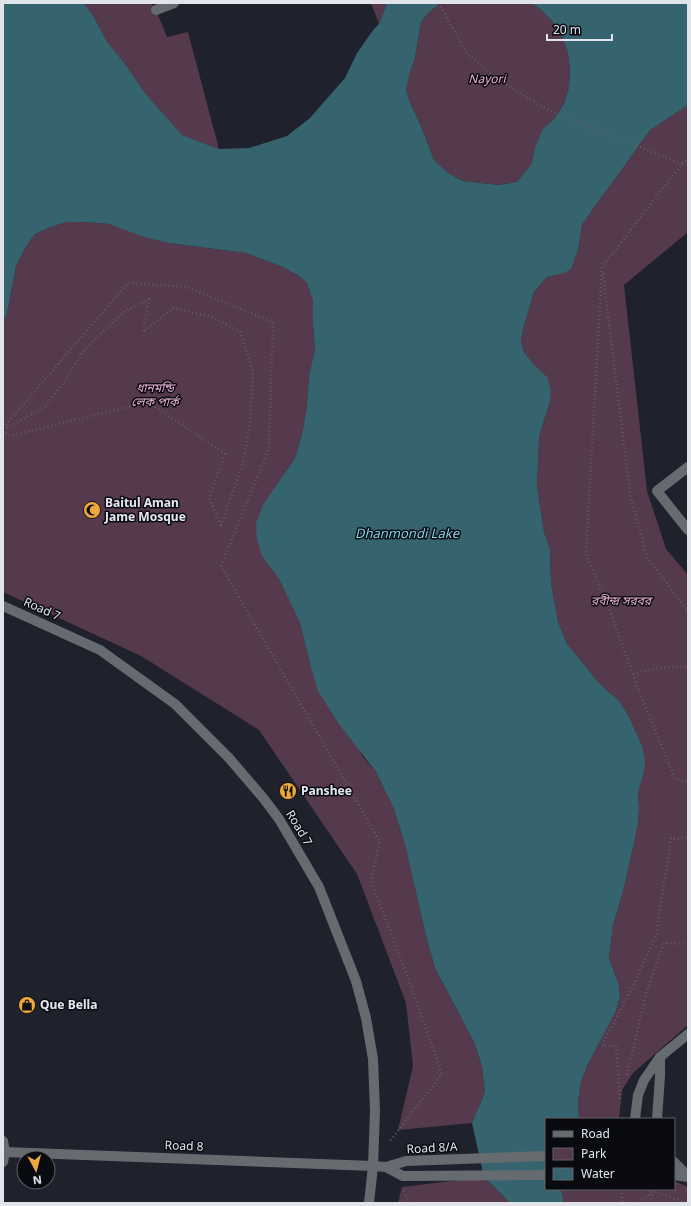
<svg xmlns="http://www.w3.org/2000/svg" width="691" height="1206" viewBox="0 0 691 1206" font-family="Georgia,'Noto Sans Bengali',serif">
<rect width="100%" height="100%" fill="#1f212d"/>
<!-- green -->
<g fill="#55394c">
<polygon points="84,3 151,3 156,10 167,37 188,32 219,149 182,135 145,93 125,64 106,40 94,17"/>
<polygon points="371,3 387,3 379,24"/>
<polygon points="441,3 531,3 540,9 552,21 562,36 568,53 570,70 569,87 564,104 554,119 543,130 535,147 532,163 517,182 498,185 463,181 448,173 434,160 420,124 411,105 406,90 410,72 415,58 421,22 428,13"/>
<polygon points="688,105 688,232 624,285 647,491 666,549 688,575 688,1025 633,1073 622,1090 619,1119 579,1119 578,1102 581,1081 588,1064 616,1011 620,996 619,985 609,958 613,925 624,888 638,824 639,808 638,793 644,772 642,745 627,713 619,701 599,683 567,644 558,622 551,583 550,549 544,532 537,487 539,437 550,401 534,365 524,352 521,342 523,329 534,292 547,277 555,275 578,250 582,225 597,203 615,179 650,130"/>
<polygon points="65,222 86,222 109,224 169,243 246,253 283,267 299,276 307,283 313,299 313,324 315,350 309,375 307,406 302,434 295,458 284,474 263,556 279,579 300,623 309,660 363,757 376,772 394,809 405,845 427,940 435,968 475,1044 482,1067 485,1092 472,1123 398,1130 413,1066 406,1003 357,874 259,730 141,656 3,592 3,322 7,313 16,266 27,245 33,236 48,228"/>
<polygon points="484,1177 510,1203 398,1203 402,1187"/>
<polygon points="674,1181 688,1187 688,1203 564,1203 561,1189 674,1189"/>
</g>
<!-- water -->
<polygon fill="#36646e" points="3,3 84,3 94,17 106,40 125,64 145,93 182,135 219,149 249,148 287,136 310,118 345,78 357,53 374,29 379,24 387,3 441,3 428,13 421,22 415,58 410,72 406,90 411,105 420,124 434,160 448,173 463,181 498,185 517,182 532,163 535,147 543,129 554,119 564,104 569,87 570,70 568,53 562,36 552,21 540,9 531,3 688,3 688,105 650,130 615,179 597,203 582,225 578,250 571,269 564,273 547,277 534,292 523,329 521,342 524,352 534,365 547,377 551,390 550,401 539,437 537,487 544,532 550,549 551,583 558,622 567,644 599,683 619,701 627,713 642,745 645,760 644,772 638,793 639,808 638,824 624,888 613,925 609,958 619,985 620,996 616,1011 588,1064 581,1081 578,1102 579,1119 546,1119 546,1189 561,1189 564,1203 510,1203 484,1177 472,1123 485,1092 482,1067 475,1044 435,968 427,940 405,845 394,809 376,772 339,724 318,691 309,660 300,623 279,579 262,556 257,539 256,523 263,505 295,458 302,434 307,406 309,375 315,350 313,324 313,300 307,283 299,276 283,267 246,253 169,243 144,237 109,224 86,222 66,222 48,228 34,235 27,245 16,266 7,313 3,322"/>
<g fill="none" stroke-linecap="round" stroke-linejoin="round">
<!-- path -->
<g stroke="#5c5e69" stroke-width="2.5" stroke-dasharray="1 3" stroke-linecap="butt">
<polyline points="439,3 444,13 467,54 507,85 546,109 682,164"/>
<polyline points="602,267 586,554 612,616 637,686 675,779 688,782"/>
<polyline points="602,268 602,267 682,164 688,159"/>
<polyline points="603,273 630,495 647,557 688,611"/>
<polyline points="3,428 128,283 186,287 273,322 269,448 221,566 380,842 371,881 407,975 442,1074 390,1141"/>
<polyline points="3,430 45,407 69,375 84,350 124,312 149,299 143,332 173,308 212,317 240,331 253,372 250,425 242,466 221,525 209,498 225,454 148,402 10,436 3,431"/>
<path d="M633,674C652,669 669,666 688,667"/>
<polyline points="627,1075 647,990 664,943 688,944"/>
<polyline points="620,1099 616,1045 604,1047 603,1043 635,982 656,935 671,838 677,839 688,837"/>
<polyline points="622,1189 622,1203"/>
<polyline points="404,1191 410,1203"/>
<polyline points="639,1203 653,1191 687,1203"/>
<polyline points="649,1203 653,1192"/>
</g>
<!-- minor -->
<g stroke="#666b70" stroke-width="10">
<polyline points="156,10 174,3"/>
<polyline points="688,467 657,491 688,530"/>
<polyline points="3,606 100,650 175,704 229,758 264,799 279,819 319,887 356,981 366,1018 373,1059 375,1111 373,1166 369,1203"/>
<polyline points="635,1119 638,1095 644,1080 660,1057 688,1034"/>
<polyline points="657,1119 660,1076 660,1057"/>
<polyline points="3,1141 5,1152 3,1162"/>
<polyline points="5,1152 373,1166 386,1167 403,1176 546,1175"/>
<polyline points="674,1162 688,1176"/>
<polyline points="386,1167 406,1161 546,1156"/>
<polyline points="674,1175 688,1177"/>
</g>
</g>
<!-- icons -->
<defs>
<g id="mosque-disc" transform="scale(0.9)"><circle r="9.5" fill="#eea83c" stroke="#0a0b10"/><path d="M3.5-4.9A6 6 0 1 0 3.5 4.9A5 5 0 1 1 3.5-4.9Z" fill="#111"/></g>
<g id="restaurant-disc" transform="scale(0.9)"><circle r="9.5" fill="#eea83c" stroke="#0a0b10"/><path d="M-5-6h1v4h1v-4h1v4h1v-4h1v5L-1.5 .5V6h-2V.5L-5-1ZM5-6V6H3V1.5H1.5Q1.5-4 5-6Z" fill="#111"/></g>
<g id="shop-disc" transform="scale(0.9)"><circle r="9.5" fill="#eea83c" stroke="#0a0b10"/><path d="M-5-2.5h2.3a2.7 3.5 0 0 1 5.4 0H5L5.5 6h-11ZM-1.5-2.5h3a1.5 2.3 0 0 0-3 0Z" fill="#111"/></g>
</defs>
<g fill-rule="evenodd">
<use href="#mosque-disc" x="92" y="510"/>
<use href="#restaurant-disc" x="288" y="791"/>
<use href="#shop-disc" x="27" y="1005"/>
</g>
<g text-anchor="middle" stroke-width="3" stroke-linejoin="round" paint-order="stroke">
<!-- park labels -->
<g font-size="12" font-style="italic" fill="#e8afd5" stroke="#0a0b10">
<text x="487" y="83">Nayori</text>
<text x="155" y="392">ধানমন্ডি<tspan x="155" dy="14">লেক পার্ক</tspan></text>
<text x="621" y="605">রবীন্দ্র সরবর</text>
</g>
<!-- poi labels -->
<g font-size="12" font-weight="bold" fill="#e2e4ec" stroke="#0a0b10" text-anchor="start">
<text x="105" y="507">Baitul Aman<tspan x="105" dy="14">Jame Mosque</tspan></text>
<text x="301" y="795">Panshee</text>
<text x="40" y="1009">Que Bella</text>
</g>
<!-- street labels -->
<g font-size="12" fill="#e2e4ec" stroke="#0a0b10">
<text transform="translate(42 609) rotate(24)" y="4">Road 7</text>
<text transform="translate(299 828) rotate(59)" y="4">Road 7</text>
<text transform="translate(184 1146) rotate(2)" y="4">Road 8</text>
<text transform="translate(432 1148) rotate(-3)" y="4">Road 8/A</text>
</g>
<!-- water labels -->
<g font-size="13" font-style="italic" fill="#83d4e5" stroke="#0a0b10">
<text x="407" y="538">Dhanmondi Lake</text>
</g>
</g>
<!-- border -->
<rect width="691" height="1206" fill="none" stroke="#e2e4ec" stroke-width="8"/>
<!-- legend -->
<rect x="545" y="1118" width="130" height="72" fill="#0a0b10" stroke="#606268"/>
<rect x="553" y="1131" width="20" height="6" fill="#666b70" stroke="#606268"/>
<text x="581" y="1138" font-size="12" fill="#e2e4ec">Road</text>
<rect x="553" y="1148" width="20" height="12" fill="#55394c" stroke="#606268"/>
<text x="581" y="1158" font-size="12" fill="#e2e4ec">Park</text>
<rect x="553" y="1168" width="20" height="12" fill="#36646e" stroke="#606268"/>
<text x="581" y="1178" font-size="12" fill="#e2e4ec">Water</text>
<!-- north arrow -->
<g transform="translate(36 1170) rotate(173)"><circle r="19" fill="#0a0b10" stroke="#606268"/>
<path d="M0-3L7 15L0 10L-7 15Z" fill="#eea83c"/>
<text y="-6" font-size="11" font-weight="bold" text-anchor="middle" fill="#e2e4ec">N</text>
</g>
<!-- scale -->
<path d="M547 34v6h65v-6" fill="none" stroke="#e2e4ec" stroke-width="2"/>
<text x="553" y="34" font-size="12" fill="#e2e4ec" stroke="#0a0b10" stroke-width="3" paint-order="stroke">20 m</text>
</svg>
